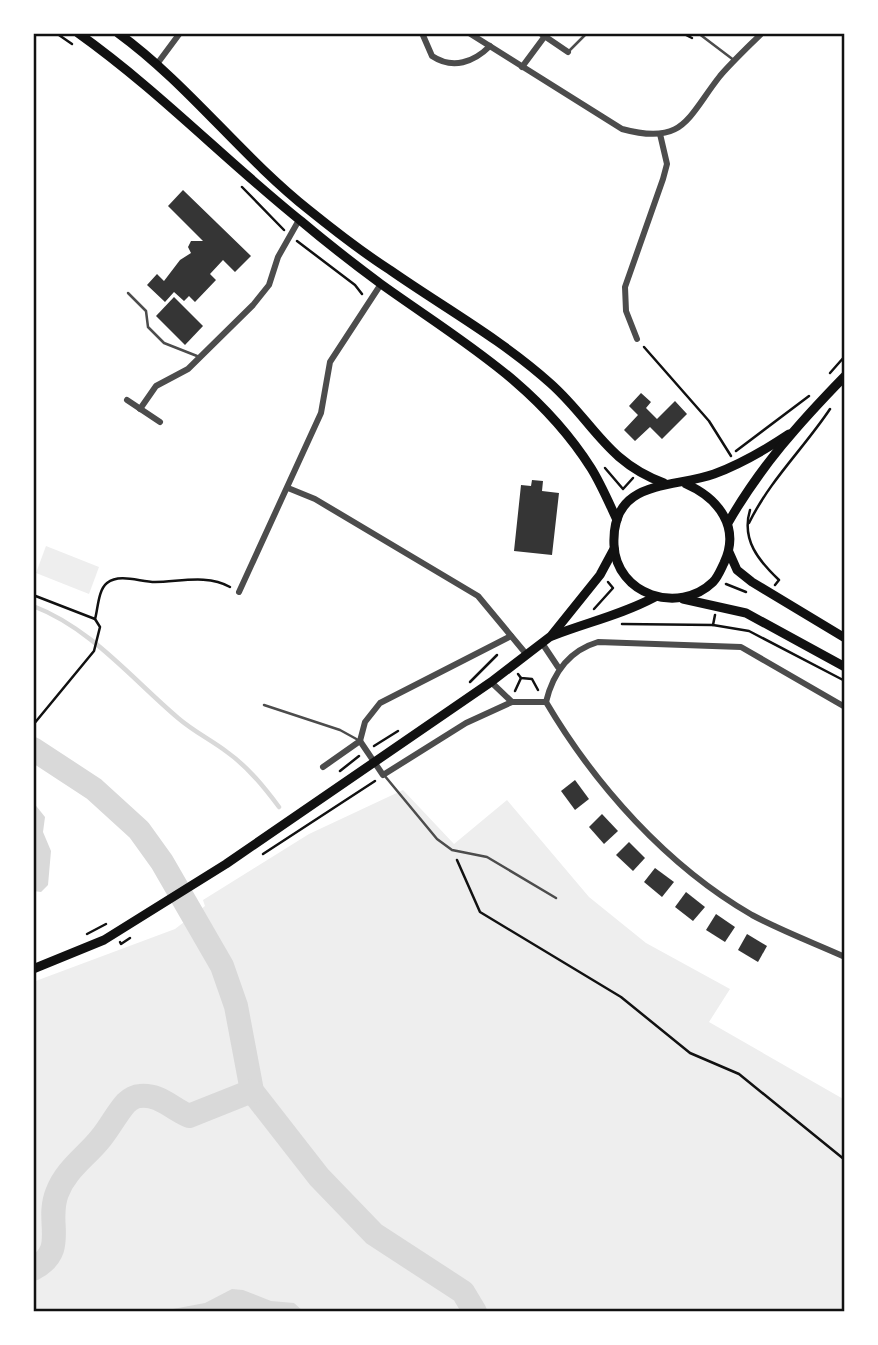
<svg xmlns="http://www.w3.org/2000/svg" width="878" height="1345" viewBox="0 0 878 1345" font-family="Quicksand,sans-serif">
<rect width="100%" height="100%" fill="#fff"/>
<!-- green -->
<g fill="#eee">
<polygon points="46,546 99,567 89,594 36,573"/>
<polygon points="403,790 454,844 507,800 589,897 646,943 730,989 709,1022 845,1100 845,1312 33,1312 33,982 175,929 205,906 203,900 309,834"/>
</g>
<!-- water -->
<g fill="#d9d9d9">
<polygon points="33,802 45,817 43,832 51,851 48,885 41,892 33,891"/>
<polygon points="232,1289 243,1290 271,1301 294,1303 304,1312 157,1312 205,1303"/>
</g>
<g fill="none" stroke-linecap="round" stroke-linejoin="round">
<!-- stream -->
<path stroke="#d9d9d9" stroke-width="4.5" d="M33,606C91,628 132,679 178,718C193,731 211,740 227,752C248,767 264,787 279,807"/>
<!-- river -->
<g stroke="#d9d9d9" stroke-width="24">
<polyline points="33,749 94,789 139,830 162,862 222,966 236,1006 252,1091 319,1177 374,1234 463,1292 475,1312"/>
<path d="M33,1269C69,1250 45,1223 57,1193C66,1169 86,1157 101,1138C110,1127 117,1113 126,1103C130,1099 136,1096 140,1096C160,1094 172,1109 189,1116L252,1091"/>
</g>
</g>
<!-- building -->
<g fill="#353535">
<polygon points="183,190 251,256 235,272 223,260 210,274 216,280 195,302 189,296 184,301 174,292 165,302 147,285 157,274 164,281 180,260 191,253 188,247 191,241 203,241 168,206"/>
<polygon points="174,297 203,326 185,345 156,316"/>
<polygon points="641,393 651,402 646,408 657,419 675,401 687,414 662,439 650,427 635,441 624,430 638,415 629,406"/>
<polygon points="532,480 543,481 542,491 559,493 552,555 514,551 521,485 531,486"/>
<polygon points="575,780 589,799 575,810 561,791"/>
<polygon points="602,814 618,831 604,844 589,827"/>
<polygon points="629,842 645,858 633,871 616,855"/>
<polygon points="655,868 674,882 662,897 644,882"/>
<polygon points="686,892 705,907 693,921 675,907"/>
<polygon points="716,914 735,927 725,942 706,930"/>
<polygon points="747,934 767,946 758,962 738,950"/>
</g>
<g fill="none" stroke-linecap="round" stroke-linejoin="round">
<!-- path -->
<g stroke="#111" stroke-width="2.5">
<polyline points="56,33 72,44"/>
<polyline points="682,33 692,38"/>
<polyline points="242,187 284,230"/>
<polyline points="297,241 355,285 362,294"/>
<polyline points="644,347 709,421 731,456"/>
<polyline points="830,373 845,356"/>
<polyline points="736,451 809,396"/>
<polyline points="605,468 623,489 633,478"/>
<path d="M750,510C741,540 759,561 779,580L775,585"/>
<path d="M749,523C770,480 804,448 830,409"/>
<polyline points="726,584 746,592"/>
<polyline points="33,595 95,619"/>
<polyline points="594,609 613,588 608,582"/>
<polyline points="715,615 713,625 749,631 845,681"/>
<polyline points="622,624 713,625"/>
<polyline points="518,674 521,678 532,679 538,690"/>
<polyline points="470,682 497,655"/>
<polyline points="515,691 521,678"/>
<path d="M33,725L94,651L100,627L95,619C98,609 98,590 107,583C120,573 140,582 155,582C179,582 207,574 230,587"/>
<polyline points="374,746 398,731"/>
<polyline points="340,771 359,756"/>
<polyline points="263,854 375,781"/>
<polyline points="457,860 480,912 621,997 690,1053 739,1074 845,1160"/>
<polyline points="87,934 106,924"/>
<polyline points="120,942 121,944 130,938"/>
</g>
<!-- service -->
<g stroke="#4c4c4c" stroke-width="2.5">
<polyline points="698,33 735,61"/>
<polyline points="568,52 587,33"/>
<polyline points="128,293 146,311 148,327 164,343 197,356"/>
<polyline points="264,705 340,730 360,741"/>
<polyline points="384,775 437,839 452,850 487,857 556,898"/>
</g>
<!-- minor -->
<g stroke="#4c4c4c" stroke-width="6">
<path d="M422,33L432,56C453,70 474,62 490,46"/>
<path d="M469,33L622,129C684,146 687,118 720,76C733,61 748,47 762,33"/>
<polyline points="540,33 568,52"/>
<polyline points="157,64 180,33"/>
<polyline points="522,67 545,36"/>
<polyline points="637,339 626,311 625,287 663,179 667,164 660,134"/>
<polyline points="127,400 160,422"/>
<polyline points="140,409 156,386 188,369 253,305 269,285 278,257 299,220"/>
<polyline points="288,488 315,499 478,596 527,655"/>
<polyline points="239,592 321,413 330,362 381,284"/>
<polyline points="542,643 558,667"/>
<polyline points="491,682 512,702 546,702"/>
<path d="M546,702C595,785 667,866 752,915C782,931 814,943 845,957"/>
<path d="M546,702C553,673 568,651 598,642L741,647L845,707"/>
<polyline points="360,741 383,775 466,723 512,702"/>
<polyline points="323,767 360,741 365,722 380,703 511,636"/>
</g>
<!-- secondary -->
<g stroke="#111" stroke-width="9">
<path d="M78,33C158,90 225,160 301,221C327,243 354,264 381,284C459,340 537,383 591,468C601,484 609,503 617,520"/>
<path d="M118,33C188,84 241,156 309,210C335,231 362,252 390,270C443,307 501,339 550,383C593,421 606,462 664,483"/>
<path d="M686,484C718,498 741,527 724,563C721,569 718,577 713,582C679,615 616,595 614,545C611,478 672,489 714,474C741,464 765,450 789,434"/>
<path d="M728,523C760,467 800,422 845,376"/>
<polyline points="729,552 737,570 752,582 845,638"/>
<polyline points="683,599 746,613 845,667"/>
<path d="M552,636C588,622 621,615 655,597"/>
<polyline points="33,969 104,940 226,864 491,682 551,636 600,575 614,549"/>
</g>
</g>
<!-- border -->
<rect width="878" height="1345" fill="none" stroke="#ffffff" stroke-width="70"/>
<rect x="35" y="35" width="808" height="1275" fill="none" stroke="#111" stroke-width="2.5"/>
</svg>
